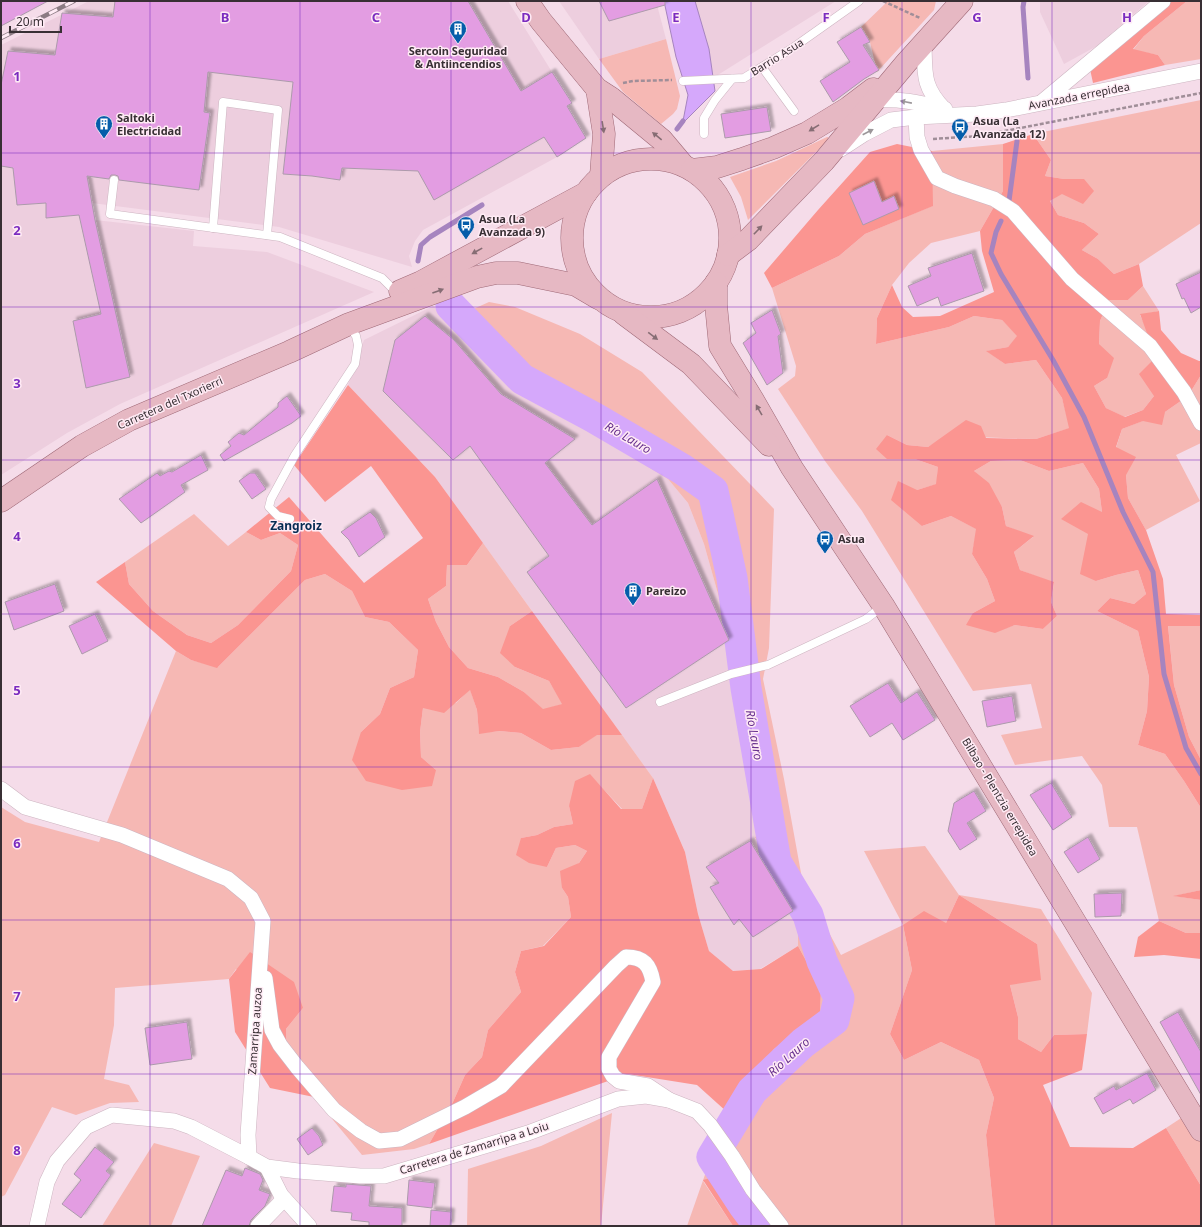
<svg xmlns="http://www.w3.org/2000/svg" width="1202" height="1227" viewBox="0 0 1202 1227" font-family="'Noto Sans',sans-serif">
<defs>
<filter id="shadow"><feDropShadow dx="3.5" dy="-3.5" stdDeviation="1" flood-color="#0004"/></filter>
</defs>
<rect width="100%" height="100%" fill="#f5dce9"/>
<!-- built -->
<g fill="#edcede">
<polygon points="89,1 508,1 552,72 517,93 557,157 423,230 415,241 409,256 412,267 279,227 92,203 95,220 194,231 193,246 267,252 374,292 120,404 67,433 1,475 1,45"/>
<polygon points="559,1 656,1 666,39 599,59"/>
<polygon points="695,1 836,1 713,78 709,49"/>
<polygon points="1040,1 1149,1 1097,46 1064,64 1040,12"/>
<polygon points="433,306 445,314 508,382 668,479 688,503 704,544 731,640 738,691 765,832 755,838 799,912 798,946 760,969 732,971 709,951 698,914 685,852 653,778 435,477 348,385 364,340"/>
</g>
<!-- green -->
<g fill="#f6b8b4">
<polygon points="888,1 936,1 934,10 877,72 870,42 861,27"/>
<polygon points="1187,1 1201,1 1201,59 1165,65 1158,55 1133,50 1144,36"/>
<polygon points="666,39 680,96 677,109 673,114 661,124 623,92 599,59"/>
<polygon points="1201,100 1201,223 1139,264 1114,274 1098,259 1082,250 1099,234 1084,223 1058,215 1050,201 1084,179 1064,179 1045,176 1051,160 1033,134"/>
<polygon points="827,137 828,137 828,140 748,220 741,197 730,177 776,161"/>
<polygon points="1003,144 1003,191 980,231 931,243 909,263 892,285 877,318 876,344 949,327 974,316 1002,320 1018,336 1008,347 987,351 1005,364 1036,360 1062,398 1070,428 1036,439 946,436 928,447 907,445 887,435 887,459 915,459 938,467 937,484 917,490 922,526 951,516 977,529 972,554 987,579 995,601 973,613 994,632 1015,625 1043,629 1057,616 1051,602 1054,583 1020,570 1014,552 1033,537 1006,526 1002,507 974,471 991,461 1020,460 1049,471 1083,463 1099,489 1102,512 1088,534 1096,581 1116,575 1138,570 1146,594 1134,604 1110,598 1097,611 1138,631 1149,677 1147,711 1138,745 1165,754 1184,781 1201,808 1201,890 1175,896 1201,900 1201,933 1186,933 1159,921 1137,827 1109,827 1102,785 1082,756 1015,765 1001,735 1042,728 1031,684 973,691 862,511 825,461 778,389 795,376 796,366 772,288 839,256 865,234 932,206 932,151"/>
<polygon points="1143,286 1159,311 1140,315 1159,355 1154,396 1143,410 1124,417 1106,408 1094,386 1107,378 1099,344 1100,321 1109,300 1128,300"/>
<polygon points="489,302 515,307 580,334 642,372 774,509 769,648 763,679 784,779 803,884 841,955 903,925 864,851 925,846 959,895 1041,909 1092,993 1087,1034 1054,1035 1041,1052 1018,1039 1018,1017 1010,985 1037,944 959,895 946,923 903,925 912,970 890,1034 904,1060 941,1042 979,1060 994,1098 986,1135 995,1226 771,1226 759,1211 703,1181 733,1226 687,1226 727,1112 774,1049 820,1016 821,988 798,946 798,912 755,837 765,832 738,691 731,640 704,544 688,503 668,479 508,382 445,314 460,315"/>
<polygon points="1201,375 1201,443 1176,455 1200,501 1146,530 1128,498 1126,475 1116,448 1122,429 1165,412 1188,396"/>
<polygon points="194,514 228,546 246,532 261,540 280,533 298,545 291,571 238,625 211,643 187,635 153,611 129,584 125,562"/>
<polygon points="483,543 532,611 510,626 515,667 549,681 563,704 543,710 524,692 498,677 468,668 449,647 436,622 428,599 446,586 447,565 467,565"/>
<polygon points="325,574 352,591 365,617 389,622 418,650 414,677 390,688 380,714 361,732 436,770 421,757 420,732 423,708 456,703 470,689 477,710 479,733 499,731 521,733 551,750 579,747 596,735 622,735 653,778 642,809 622,809 590,775 569,806 573,824 554,827 537,835 521,838 547,867 556,848 575,845 587,851 562,888 568,897 571,917 543,946 521,951 515,972 521,992 488,1030 482,1057 465,1075 453,1102 429,1144 414,1149 362,1155 314,1097 287,1059 286,1029 303,1008 236,969 229,979 115,988 114,1025 104,1079 129,1085 139,1102 110,1103 76,1115 52,1107 5,1195 1,1197 1,807 25,822 99,842 176,651 191,660 218,667 305,580"/>
<polygon points="1168,625 1201,626 1201,760 1189,737 1174,685"/>
<polygon points="1201,1105 1201,1186 1166,1128"/>
<polygon points="612,1113 601,1226 467,1226 468,1169 541,1146"/>
<polygon points="154,1143 200,1156 171,1226 102,1226"/>
</g>
<!-- forest -->
<g fill="#fb9591">
<polygon points="1171,1 1187,1 1144,36 1133,49 1158,55 1165,65 1093,83 1090,69"/>
<polygon points="1033,134 1051,160 1045,176 1064,179 1084,179 1094,191 1083,204 1062,194 1050,201 1058,215 1084,223 1099,234 1082,250 1098,259 1114,274 1139,264 1143,286 1128,300 1109,300 1100,321 1099,344 1114,358 1107,378 1094,386 1106,408 1125,417 1143,410 1154,396 1139,374 1159,354 1148,336 1140,314 1159,311 1161,330 1181,353 1199,361 1201,361 1201,375 1188,396 1165,412 1162,425 1143,421 1122,429 1116,447 1136,457 1126,475 1128,498 1146,530 1163,579 1166,614 1201,615 1201,626 1168,626 1174,685 1189,737 1201,760 1201,808 1184,781 1165,754 1138,745 1147,711 1149,677 1138,631 1097,611 1110,598 1134,604 1146,594 1138,570 1116,575 1096,581 1080,574 1088,534 1061,519 1081,502 1102,512 1099,489 1083,463 1049,471 1020,460 991,461 974,471 989,483 1002,507 1006,526 1034,536 1014,552 1020,570 1054,582 1051,602 1057,616 1043,629 1015,625 995,633 966,625 973,613 995,601 987,579 972,554 976,529 951,516 922,526 891,500 898,481 917,490 936,484 938,467 915,459 887,459 876,449 887,435 907,445 928,447 966,420 981,426 986,438 1036,439 1069,428 1062,398 1036,360 1005,364 986,351 1008,347 1017,336 1002,320 974,316 949,327 876,344 877,318 892,285 902,307 913,317 940,316 994,292 982,251 980,231 1003,191 1003,144"/>
<polygon points="897,144 932,151 933,206 865,234 839,256 772,288 764,273 818,210 870,152"/>
<polygon points="348,385 435,477 483,543 467,565 447,565 446,586 428,599 436,622 449,647 468,668 498,677 524,692 543,709 562,704 549,681 515,667 500,653 510,626 532,611 622,735 597,735 579,747 551,750 521,733 499,731 479,734 477,710 470,690 444,713 423,708 420,732 421,757 436,770 432,786 402,790 366,781 352,760 361,732 380,714 390,688 414,677 418,650 389,622 365,617 352,591 325,574 305,580 217,668 191,660 176,651 96,582 125,562 129,584 153,611 187,635 211,643 238,625 291,571 298,545 280,533 261,540 246,532 289,497 364,583 423,538 371,466 325,502 294,465"/>
<polygon points="590,774 621,809 642,809 653,778 685,852 698,914 709,951 733,971 761,969 798,946 821,988 820,1016 774,1049 727,1112 697,1085 628,1074 429,1144 453,1102 465,1075 482,1057 488,1030 521,992 515,972 521,951 544,946 571,917 568,897 562,888 560,871 579,863 587,851 575,845 556,848 547,867 529,863 516,855 521,838 537,835 554,827 573,824 569,806 575,781"/>
<polygon points="1201,890 1201,900 1173,896"/>
<polygon points="959,895 1037,944 1041,980 1010,985 1018,1017 1018,1039 1041,1052 1054,1035 1087,1034 1082,1070 1043,1085 1070,1147 1133,1148 1166,1128 1201,1186 1201,1226 995,1226 986,1135 994,1098 979,1060 941,1042 904,1060 890,1034 912,970 903,925 924,911 946,923"/>
<polygon points="1159,921 1186,933 1201,933 1201,959 1164,955 1134,957 1138,937"/>
<polygon points="250,952 294,982 303,1008 286,1029 287,1059 314,1097 270,1088 235,1032 229,979"/>
<polygon points="733,1172 771,1226 733,1226 703,1180"/>
</g>
<!-- water -->
<polygon fill="#d5a8fb" stroke="#a684bf" points="664,1 695,1 709,49 715,91 677,129 683,121 688,95 676,57"/>
<g fill="none" stroke-linecap="round" stroke-linejoin="round">
<!-- stream -->
<g stroke="#a684bf" stroke-width="5">
<polyline points="1024,1 1023,7 1028,78"/>
<polyline points="677,129 683,121"/>
<polyline points="1009,201 1017,141"/>
<polyline points="1001,221 996,232 991,253 1001,274 1053,360 1084,417 1123,512 1153,572 1164,674 1186,748 1201,774"/>
<polyline points="418,261 421,245 430,237 482,205"/>
</g>
<!-- river -->
<polyline stroke="#d5a8fb" stroke-width="31" points="451,306 522,379 593,417 682,469 713,491 732,578 746,688 776,862 808,915 822,961 839,998 834,1020 803,1043 752,1091 712,1157 744,1206 759,1226"/>
</g>
<!-- building -->
<g fill="#e39de2" stroke="#ac9aab" filter="url(#shadow)">
<polygon points="1,1 48,1 1,26"/>
<polygon points="115,1 468,1 521,91 552,72 572,103 567,106 586,138 557,157 544,137 434,200 418,171 342,168 340,180 312,176 283,174 293,82 208,72 204,112 210,113 199,190 119,180 118,176 115,175 111,175 109,179 87,176 95,220 130,377 86,388 73,321 101,314 79,215 46,218 46,203 17,205 13,168 1,166 1,85 8,51 55,55 62,13 113,17"/>
<polygon points="599,1 665,1 665,5 609,21"/>
<polygon points="861,27 870,42 863,45 879,70 864,79 833,102 820,81 850,62 837,42"/>
<polygon points="767,107 771,131 725,138 721,114"/>
<polygon points="874,181 882,202 894,196 899,209 863,225 849,193"/>
<polygon points="972,253 984,291 941,306 938,297 917,306 908,286 931,276 928,268"/>
<polygon points="1201,272 1201,307 1191,313 1184,298 1182,299 1176,284"/>
<polygon points="772,310 781,334 778,336 783,373 767,385 743,343 756,333 751,323"/>
<polygon points="425,316 454,340 501,394 575,439 545,463 592,525 657,479 729,640 626,708 527,572 549,556 470,446 453,460 383,391 395,340"/>
<polygon points="287,396 301,416 292,423 224,461 220,455 231,446 228,442 239,433 244,435 278,407 278,403"/>
<polygon points="201,455 208,470 181,485 185,492 141,523 119,499 157,473 160,476 169,471 172,472"/>
<polygon points="250,473 255,473 266,489 252,499 239,481"/>
<polygon points="370,512 376,518 385,537 359,557 349,540 341,532"/>
<polygon points="55,584 64,611 14,630 5,602"/>
<polygon points="95,614 108,641 82,654 69,626"/>
<polygon points="888,683 901,703 917,692 935,720 903,740 892,723 870,737 850,706"/>
<polygon points="1012,696 1016,721 987,727 982,701"/>
<polygon points="1051,783 1072,817 1053,830 1030,795"/>
<polygon points="974,791 986,811 967,823 977,839 960,850 948,831 954,803"/>
<polygon points="1088,837 1100,859 1078,873 1064,852"/>
<polygon points="750,841 793,911 753,937 739,919 734,925 710,887 719,883 706,867"/>
<polygon points="1122,893 1121,916 1095,917 1094,894"/>
<polygon points="1178,1012 1201,1052 1201,1095 1160,1022"/>
<polygon points="187,1022 192,1059 150,1065 145,1028"/>
<polygon points="1147,1073 1156,1090 1133,1104 1130,1099 1103,1114 1094,1098 1114,1086 1116,1090"/>
<polygon points="312,1128 319,1136 323,1145 308,1155 297,1139"/>
<polygon points="95,1147 114,1162 106,1171 111,1175 81,1218 62,1204 81,1180 74,1174"/>
<polygon points="245,1168 260,1174 263,1180 259,1190 270,1194 265,1206 251,1220 249,1226 202,1226 226,1170 242,1176"/>
<polygon points="409,1180 435,1183 432,1208 407,1205"/>
<polygon points="346,1184 371,1186 369,1206 402,1208 402,1226 369,1226 369,1222 351,1220 352,1213 331,1211 334,1186 346,1187"/>
<polygon points="431,1210 451,1212 450,1226 430,1226"/>
</g>
<g fill="none" stroke-linecap="round" stroke-linejoin="round">
<!-- lane casing -->
<g stroke="#cdb5c1" stroke-width="9">
<g id="lane">
<polyline points="762,67 794,111"/>
<polyline points="683,81 744,78 794,47 859,1"/>
<polyline points="704,134 704,118 715,100 732,79"/>
<polyline points="114,180 110,214 280,237 382,278 397,293"/>
<polyline points="213,228 223,102 278,110 267,235"/>
<polyline points="290,519 278,516 269,507 271,499 295,455 355,364 358,345 356,336 349,325"/>
<polyline points="660,702 731,674 768,665 866,619 883,606"/>
</g>
</g>
<!-- street casing -->
<g stroke="#cdb5c1" stroke-width="16">
<g id="street">
<path d="M924,43C925,73 922,86 944,109"/>
<path d="M870,101C895,97 921,103 945,109"/>
<polyline points="1042,102 1163,1"/>
<polyline points="916,117 917,137 921,150 937,178 955,186 994,199 1013,211 1072,279 1150,346 1184,392 1201,423"/>
<polyline points="841,149 864,134 891,120 916,117 977,114 1006,110 1201,71"/>
<polyline points="1,789 25,807 122,835 228,879 251,898 263,921 248,1135 249,1157 191,1127 174,1121 112,1115 86,1127 57,1161 47,1182 37,1226"/>
<path d="M265,978L272,1030L280,1045L297,1067L334,1110L361,1131L379,1141L400,1139L465,1107L501,1086L616,966L626,957C644,957 650,965 653,982L609,1057V1069L613,1076L619,1081L648,1086L669,1100"/>
<polyline points="249,1157 267,1167 298,1171 360,1176 384,1176 528,1133 618,1099 646,1096 669,1100 697,1111 710,1125 732,1156 753,1190 781,1226"/>
<polyline points="267,1167 281,1195 309,1226"/>
<polyline points="258,1226 284,1199"/>
</g>
</g>
<!-- primary casing -->
<g stroke="#9f6977" stroke-width="23">
<g id="primary">
<polyline points="527,1 541,21 597,89 611,98 662,140 683,165"/>
<polyline points="597,89 604,134 601,176"/>
<circle cx="651" cy="238" r="79"/>
<polyline points="692,170 717,167 742,159 773,148 807,133 848,108 873,89"/>
<polyline points="728,255 748,240 824,161 906,63 962,1"/>
<polyline points="716,283 716,305 720,346 753,400 792,468 883,605 1201,1130"/>
<polyline points="400,291 421,282 586,193"/>
<polyline points="624,314 691,364 769,445"/>
<polyline points="1,501 82,446 129,420 289,352 349,324 477,277 496,273 518,273 576,285 598,298"/>
</g>
</g>
<!-- path -->
<g stroke="#a08e98" stroke-width="2.5" stroke-dasharray="4 2" stroke-linecap="butt">
<polyline points="883,1 920,18"/>
<polyline points="623,83 633,81 672,80"/>
<polyline points="933,139 979,136 1201,93"/>
</g>
<!-- lane -->
<use href="#lane" stroke="#fff" stroke-width="8"/>
<!-- street -->
<use href="#street" stroke="#fff" stroke-width="15"/>
<!-- primary -->
<use href="#primary" stroke="#e6b8c3" stroke-width="22"/>
<!-- rail casing -->
<g stroke="#8b7b83" stroke-width="4.5">
<polyline id="rail" points="1,38 74,1"/>
</g>
<!-- rail -->
<use href="#rail" stroke="#ffebf5" stroke-width="3" stroke-dasharray="9" stroke-linecap="butt"/>
</g>
<!-- one-way arrows -->
<defs><path id="oneway-solid" d="M-6-.8H1V-3.2L6.5 0L1 3.2V.8H-6Z"/></defs>
<g fill="#9c979a">
<use href="#oneway-solid" transform="translate(906 102) rotate(-169)"/>
<use href="#oneway-solid" transform="translate(868 132) rotate(-27)"/>
</g>
<g fill="#866d74">
<use href="#oneway-solid" transform="translate(603 127) rotate(81)"/>
<use href="#oneway-solid" transform="translate(814 128) rotate(148)"/>
<use href="#oneway-solid" transform="translate(657 136) rotate(-141)"/>
<use href="#oneway-solid" transform="translate(758 230) rotate(-46)"/>
<use href="#oneway-solid" transform="translate(477 251) rotate(151)"/>
<use href="#oneway-solid" transform="translate(438 291) rotate(-20)"/>
<use href="#oneway-solid" transform="translate(653 336) rotate(37)"/>
<use href="#oneway-solid" transform="translate(759 410) rotate(-120)"/>
</g>
<!-- grid -->
<path fill="none" stroke="#7b2cbf" stroke-width="1" stroke-opacity="0.55" d="M150,1V1226M300,1V1226M451,1V1226M601,1V1226M751,1V1226M902,1V1226M1052,1V1226M1,153H1201M1,307H1201M1,460H1201M1,614H1201M1,767H1201M1,920H1201M1,1074H1201"/>
<!-- icons -->
<defs>
<g id="building-pin" transform="scale(0.9)"><path d="M0 17L-7.5 6A9.5 9.5 0 1 1 7.5 6Z" fill="#055daa" stroke="#ffebf5"/><path d="M-4-6H4V6H1V3H-1V6H-4ZM-2.5-4.3h1.7v1.8h-1.7ZM.8-4.3h1.7v1.8H.8ZM-2.5-1h1.7V.8h-1.7ZM.8-1h1.7V.8H.8Z" fill="#fff"/></g>
<g id="bus-pin" transform="scale(0.9)"><path d="M0 17L-7.5 6A9.5 9.5 0 1 1 7.5 6Z" fill="#055daa" stroke="#ffebf5"/><path d="M-5-6H5V4H4V6H2V4H-2V6H-4V4H-5ZM-3.5-4V0h7V-4ZM-3.5 1.2v1.5H-2V1.2ZM2 1.2v1.5H3.5V1.2Z" fill="#fff"/></g>
</defs>
<g fill-rule="evenodd">
<use href="#building-pin" x="458" y="29"/>
<use href="#building-pin" x="104" y="124"/>
<use href="#bus-pin" x="960" y="127"/>
<use href="#bus-pin" x="466" y="225"/>
<use href="#bus-pin" x="825" y="539"/>
<use href="#building-pin" x="633" y="591"/>
</g>
<g text-anchor="middle" stroke-width="3" stroke-linejoin="round" paint-order="stroke">
<!-- poi labels -->
<g font-size="11" font-weight="bold" fill="#382f34" stroke="#ffebf5" text-anchor="start">
<text x="458" y="55" text-anchor="middle">Sercoin Seguridad<tspan x="458" dy="13">&amp; Antiincendios</tspan></text>
<text x="117" y="122">Saltoki<tspan x="117" dy="13">Electricidad</tspan></text>
<text x="973" y="125">Asua (La<tspan x="973" dy="13">Avanzada 12)</tspan></text>
<text x="479" y="223">Asua (La<tspan x="479" dy="13">Avanzada 9)</tspan></text>
<text x="838" y="543">Asua</text>
<text x="646" y="595">Pareizo</text>
</g>
<!-- street labels -->
<g font-size="11" fill="#382f34" stroke="#ffebf5">
<text transform="translate(777 57) rotate(-32)" y="4">Barrio Asua</text>
<text transform="translate(1079 96) rotate(-11)" y="4">Avanzada errepidea</text>
<text transform="translate(170 403) rotate(-24)" y="4">Carretera del Txorierri</text>
<text transform="translate(1000 797) rotate(59)" y="4">Bilbao - Plentzia errepidea</text>
<text transform="translate(255 1031) rotate(-86)" y="4">Zamarripa auzoa</text>
<text transform="translate(474 1148) rotate(-17)" y="4">Carretera de Zamarripa a Loiu</text>
</g>
<!-- water labels -->
<g font-size="12" font-style="italic" fill="#672f8e" stroke="#ffebf5">
<text transform="translate(628 438) rotate(30)" y="4">Río Lauro</text>
<text transform="translate(754 735) rotate(80)" y="4">Río Lauro</text>
<text transform="translate(789 1057) rotate(-42)" y="4">Río Lauro</text>
</g>
<!-- neighbourhood labels -->
<g font-size="12" font-weight="bold" fill="#072c52" stroke="#ffebf5">
<text x="296" y="530">Zangroiz</text>
</g>
</g>
<g font-size="13" text-anchor="middle" font-weight="bold" fill="#7b2cbf" stroke="#ffebf5" stroke-width="3" stroke-linejoin="round" paint-order="stroke">
<text x="225" y="22">B</text>
<text x="376" y="22">C</text>
<text x="526" y="22">D</text>
<text x="676" y="22">E</text>
<text x="826" y="22">F</text>
<text x="977" y="22">G</text>
<text x="1127" y="22">H</text>
<text x="17" y="81">1</text>
<text x="17" y="235">2</text>
<text x="17" y="388">3</text>
<text x="17" y="541">4</text>
<text x="17" y="695">5</text>
<text x="17" y="848">6</text>
<text x="17" y="1001">7</text>
<text x="17" y="1155">8</text>
</g>
<!-- border -->
<rect width="1202" height="1227" fill="none" stroke="#382f34" stroke-width="4"/>
<!-- scale -->
<path d="M10 26v6h51v-6" fill="none" stroke="#382f34" stroke-width="2"/>
<text x="16" y="26" font-size="12" fill="#382f34" stroke="#ffebf5" stroke-width="3" paint-order="stroke">20 m</text>
</svg>
